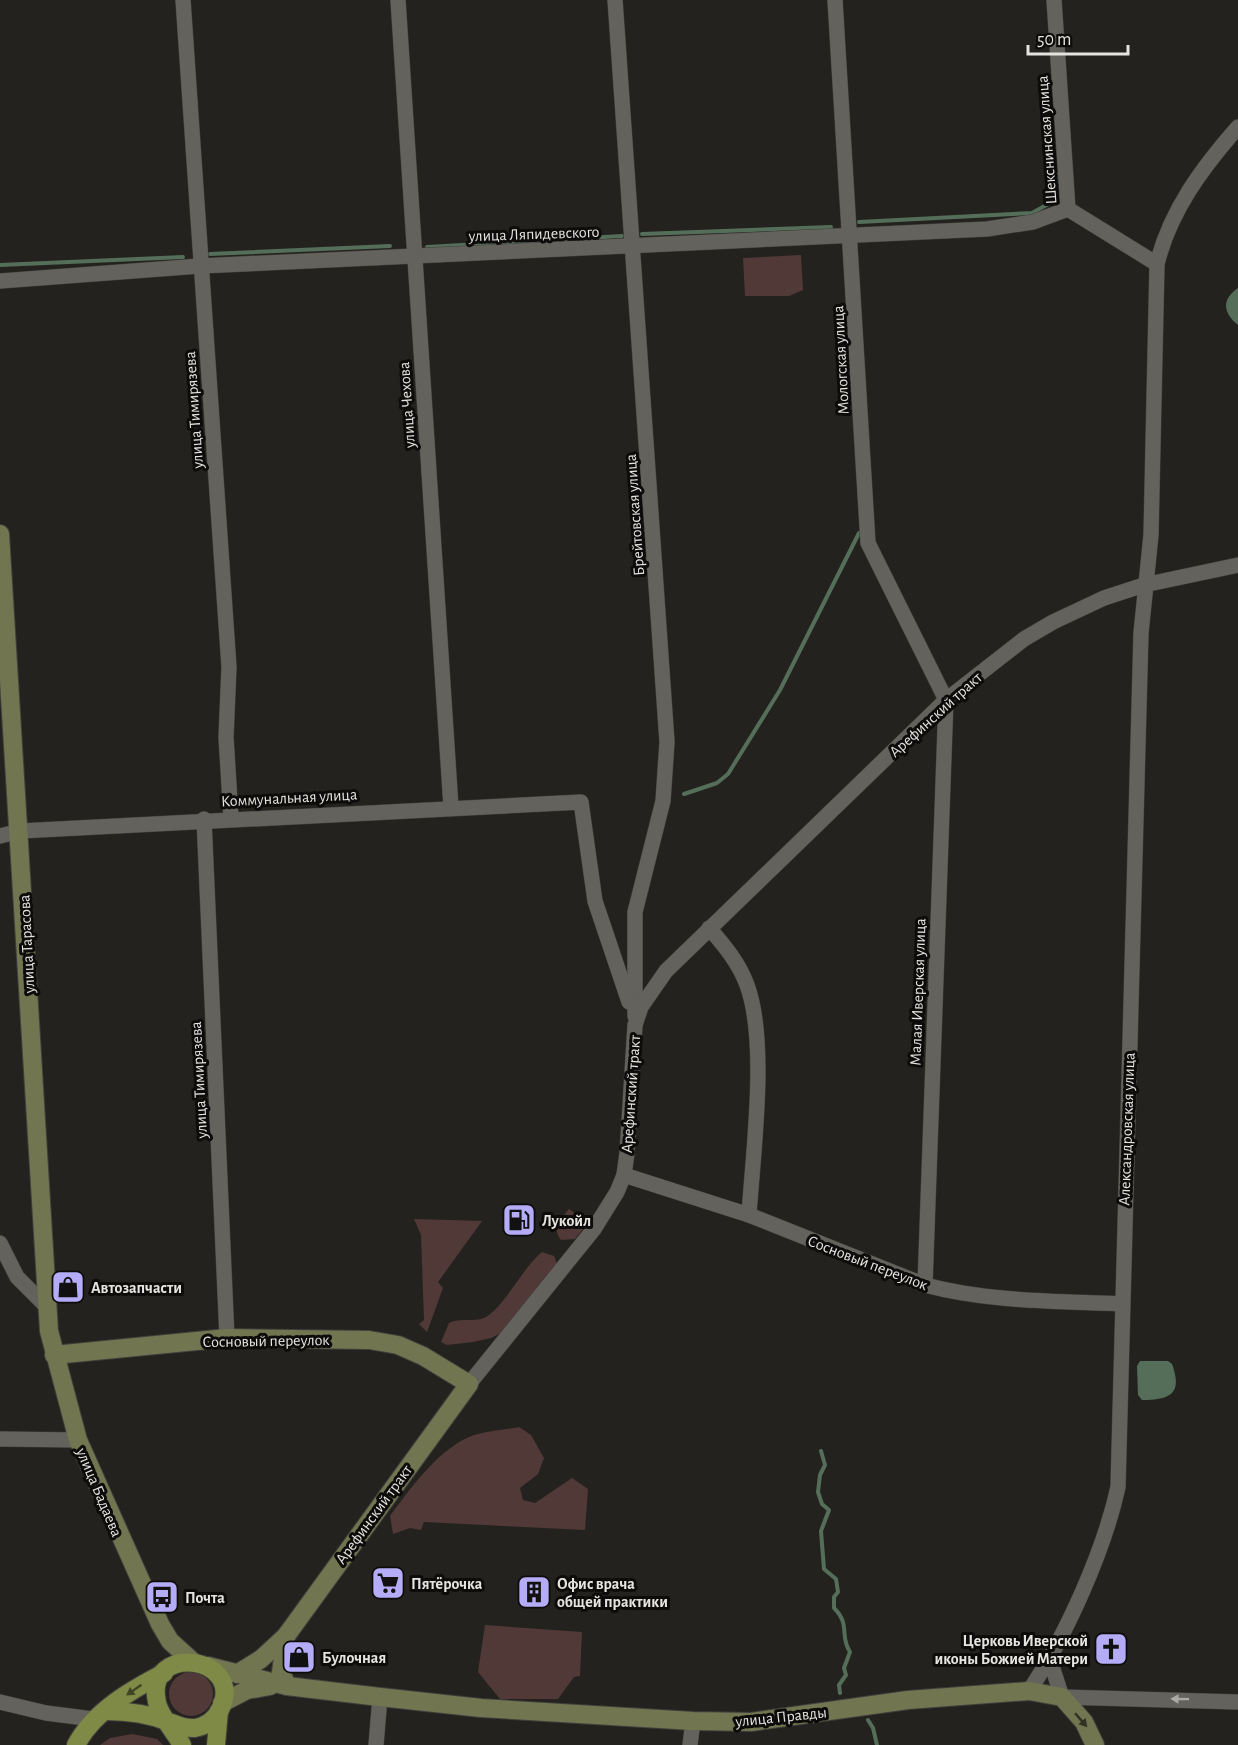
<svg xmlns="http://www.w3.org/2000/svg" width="1238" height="1745" viewBox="0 0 1238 1745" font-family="'Alegreya Sans',sans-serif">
<rect width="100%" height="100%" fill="#24221e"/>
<!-- green -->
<g fill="#513937">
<polygon points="801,255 803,290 789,296 745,296 743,258"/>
<path d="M569,1209L588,1223L575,1239L561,1240C551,1227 561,1219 569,1209Z"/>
<polygon points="414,1219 482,1221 438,1282 443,1288 427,1332 419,1324 424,1320 421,1235"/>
<path d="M542,1252L554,1256L557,1264L505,1331L491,1338L473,1342L447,1345L441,1342L449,1323C461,1317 475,1323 486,1317C506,1305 522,1268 542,1252Z"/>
<path d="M519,1427L531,1435L544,1458L538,1474L520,1488L523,1500L535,1503L572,1478L588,1489L585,1530L424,1522L421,1530L410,1528L393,1534L390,1516C409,1490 438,1450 469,1437C483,1431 503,1430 519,1427Z"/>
<polygon points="485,1625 582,1632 580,1676 574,1677 558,1699 500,1699 478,1672"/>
<circle cx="191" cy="1694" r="22"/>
<polygon points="132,1734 157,1739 163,1745 100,1745 110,1738"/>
</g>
<!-- water -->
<g fill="#546e5a">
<path d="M1238,288V325C1222,312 1222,299 1238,288Z"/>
<path d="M1140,1361H1168L1172,1364C1183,1394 1170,1400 1142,1400L1138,1395L1137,1366Z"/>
</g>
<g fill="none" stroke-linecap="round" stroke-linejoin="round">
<!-- stream -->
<g stroke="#546e5a" stroke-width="4">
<polyline points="859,222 1032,213 1050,203 1059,174"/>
<polyline points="642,234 831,227"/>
<polyline points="427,247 622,236"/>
<polyline points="210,254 390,246"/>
<polyline points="0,265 183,257"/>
<polyline points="684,794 717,783 728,774 780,690 859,533"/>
<path d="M821,1451L825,1465L820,1475L818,1492L822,1504L829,1510L821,1531L824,1569L836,1579L838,1592L834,1597V1608C851,1625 839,1635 850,1652L844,1668L846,1675L839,1685L840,1693"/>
<polyline points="868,1720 873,1728 877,1745"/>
</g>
<!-- street casing -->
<g stroke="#41403c" stroke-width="16">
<g id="street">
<polyline points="183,0 229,667 226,737 231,818"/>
<polyline points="398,0 451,807"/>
<polyline points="615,0 667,742 663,801 635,912 635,1016"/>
<polyline points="835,0 868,543 946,700 925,1285"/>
<polyline points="1054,0 1068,209 1157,264"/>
<polyline points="0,281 200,266 987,229 1033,222 1068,209"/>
<polyline points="204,819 227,1338"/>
<polyline points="0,836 20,831 581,802 595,901 629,1002"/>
<path d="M709,928C724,945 739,963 747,985C768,1042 753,1152 749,1215"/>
<path d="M624,1175L749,1215L925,1285C989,1302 1056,1301 1121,1304"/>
<polyline points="0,1243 17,1277 46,1306"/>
<polyline points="469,1384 594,1229 617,1192 624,1175 627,1153 635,1025 641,1007 666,971 946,700 1024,639 1053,622 1104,598 1144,585 1238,565"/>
<polyline points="0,1439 78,1440"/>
<polyline points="1050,1660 1062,1697 1238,1702"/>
<path d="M1029,1691C1066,1636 1104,1551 1118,1487L1141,633L1151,535L1157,264C1170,211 1202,168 1238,127"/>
<polyline points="0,1702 46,1713 93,1719"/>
<polyline points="376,1745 380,1697"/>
<polyline points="690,1745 693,1721"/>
</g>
</g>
<!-- secondary casing -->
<g stroke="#41403c" stroke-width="20">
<g id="secondary">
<polyline points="0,534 49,1331 78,1440 160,1624 170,1641 192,1661"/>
<polyline points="54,1355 227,1338 369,1340 398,1345 423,1356 469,1384 286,1636 261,1659 237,1674"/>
<polyline points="286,1636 281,1672 287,1686"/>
<polyline points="208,1666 287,1686 380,1697 481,1708 693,1721 751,1722 908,1700 1029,1691 1062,1697 1084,1722 1095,1745"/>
<polyline points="222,1703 247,1690 270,1686"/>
</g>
</g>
<!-- primary casing -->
<g stroke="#41403c" stroke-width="20">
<g id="primary">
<path d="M106,1711C126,1711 149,1714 169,1722C178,1725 184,1729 195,1728C206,1726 215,1719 220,1710C247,1655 143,1642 157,1702C159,1715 175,1732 182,1745"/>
<path d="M76,1745C94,1711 131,1690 164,1673"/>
<polyline points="216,1745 219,1711"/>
</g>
</g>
<!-- street -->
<use href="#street" stroke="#64625d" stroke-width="15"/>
<!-- secondary -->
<use href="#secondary" stroke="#717651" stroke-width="18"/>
<!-- primary -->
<use href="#primary" stroke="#7e8a45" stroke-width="18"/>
</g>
<!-- one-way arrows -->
<defs><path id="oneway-solid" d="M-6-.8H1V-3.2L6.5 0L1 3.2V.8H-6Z" transform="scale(1.5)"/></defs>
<use fill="#404525" href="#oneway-solid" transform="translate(134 1690) rotate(145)"/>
<use fill="#abaaa6" href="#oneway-solid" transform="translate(1180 1699) rotate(-179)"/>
<use fill="#303123" href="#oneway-solid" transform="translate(1081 1720) rotate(49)"/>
<!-- icons -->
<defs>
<g id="fuel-square" transform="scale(1.725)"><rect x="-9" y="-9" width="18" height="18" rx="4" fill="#b5acf8" stroke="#0d0c0a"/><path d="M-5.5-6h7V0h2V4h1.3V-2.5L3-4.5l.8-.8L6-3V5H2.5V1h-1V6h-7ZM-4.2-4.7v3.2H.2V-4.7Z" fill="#111"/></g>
<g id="shop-square" transform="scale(1.725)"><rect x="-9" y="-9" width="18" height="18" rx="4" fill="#b5acf8" stroke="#0d0c0a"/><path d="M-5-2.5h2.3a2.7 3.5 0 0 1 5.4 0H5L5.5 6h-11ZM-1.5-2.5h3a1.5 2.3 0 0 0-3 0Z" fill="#111"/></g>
<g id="supermarket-square" transform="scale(1.725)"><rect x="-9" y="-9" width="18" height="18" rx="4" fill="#b5acf8" stroke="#0d0c0a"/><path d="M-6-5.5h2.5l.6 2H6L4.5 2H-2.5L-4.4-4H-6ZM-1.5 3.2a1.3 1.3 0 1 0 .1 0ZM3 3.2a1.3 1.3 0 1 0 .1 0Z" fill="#111"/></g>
<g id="building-square" transform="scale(1.725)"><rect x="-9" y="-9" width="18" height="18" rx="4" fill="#b5acf8" stroke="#0d0c0a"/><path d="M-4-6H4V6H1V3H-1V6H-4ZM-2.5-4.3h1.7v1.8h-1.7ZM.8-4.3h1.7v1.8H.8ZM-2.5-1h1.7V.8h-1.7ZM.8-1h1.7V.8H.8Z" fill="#111"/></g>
<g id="bus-square" transform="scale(1.725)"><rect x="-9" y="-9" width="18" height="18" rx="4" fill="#b5acf8" stroke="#0d0c0a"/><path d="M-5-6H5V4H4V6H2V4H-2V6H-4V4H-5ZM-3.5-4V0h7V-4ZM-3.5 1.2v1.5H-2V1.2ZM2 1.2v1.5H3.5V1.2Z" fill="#111"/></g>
<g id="church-square" transform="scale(1.725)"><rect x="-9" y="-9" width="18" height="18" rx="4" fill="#b5acf8" stroke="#0d0c0a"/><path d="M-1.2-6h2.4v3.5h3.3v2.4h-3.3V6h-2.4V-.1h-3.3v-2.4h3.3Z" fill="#111"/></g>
</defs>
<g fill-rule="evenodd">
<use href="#fuel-square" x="519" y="1220"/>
<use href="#shop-square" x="68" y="1287"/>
<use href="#supermarket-square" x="388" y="1583"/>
<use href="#building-square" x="534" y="1592"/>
<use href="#bus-square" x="162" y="1597"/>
<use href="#church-square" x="1111" y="1649"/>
<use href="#shop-square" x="299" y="1657"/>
</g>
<g text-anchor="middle" stroke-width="6" stroke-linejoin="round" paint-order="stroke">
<!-- street labels -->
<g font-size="16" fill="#e5e4e1" stroke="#0d0c0a">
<text transform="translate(1046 140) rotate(-94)" y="6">Шекснинская улица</text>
<text transform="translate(534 233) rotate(-2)" y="6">улица Ляпидевского</text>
<text transform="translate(840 360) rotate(-93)" y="6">Мологская улица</text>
<text transform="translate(406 405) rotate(-94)" y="6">улица Чехова</text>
<text transform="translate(193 410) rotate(-94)" y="6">улица Тимирязева</text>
<text transform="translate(634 515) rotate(-94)" y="6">Брейтовская улица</text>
<text transform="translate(935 714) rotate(-42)" y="6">Арефинский тракт</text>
<text transform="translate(289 797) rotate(-3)" y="6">Коммунальная улица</text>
<text transform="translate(26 944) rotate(-93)" y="6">улица Тарасова</text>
<text transform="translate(917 992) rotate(-88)" y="6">Малая Иверская улица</text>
<text transform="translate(198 1080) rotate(-93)" y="6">улица Тимирязева</text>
<text transform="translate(630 1094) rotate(-86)" y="6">Арефинский тракт</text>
<text transform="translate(1126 1129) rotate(-88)" y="6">Александровская улица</text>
<text transform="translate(868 1262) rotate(21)" y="6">Сосновый переулок</text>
<text transform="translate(266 1340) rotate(-1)" y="6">Сосновый переулок</text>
<text transform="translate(100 1492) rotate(67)" y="6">улица Бадаева</text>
<text transform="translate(373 1514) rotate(-54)" y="6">Арефинский тракт</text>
<text transform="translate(781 1716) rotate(-6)" y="6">улица Правды</text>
</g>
<!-- poi labels -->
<g font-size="16" font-weight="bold" fill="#e5e4e1" stroke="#0d0c0a" text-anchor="start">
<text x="542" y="1226">Лукойл</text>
<text x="91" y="1293">Автозапчасти</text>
<text x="411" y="1589">Пятёрочка</text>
<text x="557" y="1589">Офис врача<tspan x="557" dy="18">общей практики</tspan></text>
<text x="185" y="1603">Почта</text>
<text x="1088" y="1646" text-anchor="end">Церковь Иверской<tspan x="1088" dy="18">иконы Божией Матери</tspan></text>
<text x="322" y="1663">Булочная</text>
</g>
</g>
<!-- scale -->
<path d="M1028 45v9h100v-9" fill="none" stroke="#e5e4e1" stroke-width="3"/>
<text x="1037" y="45" font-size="18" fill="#e5e4e1" stroke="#0d0c0a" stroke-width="4.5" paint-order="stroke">50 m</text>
</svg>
